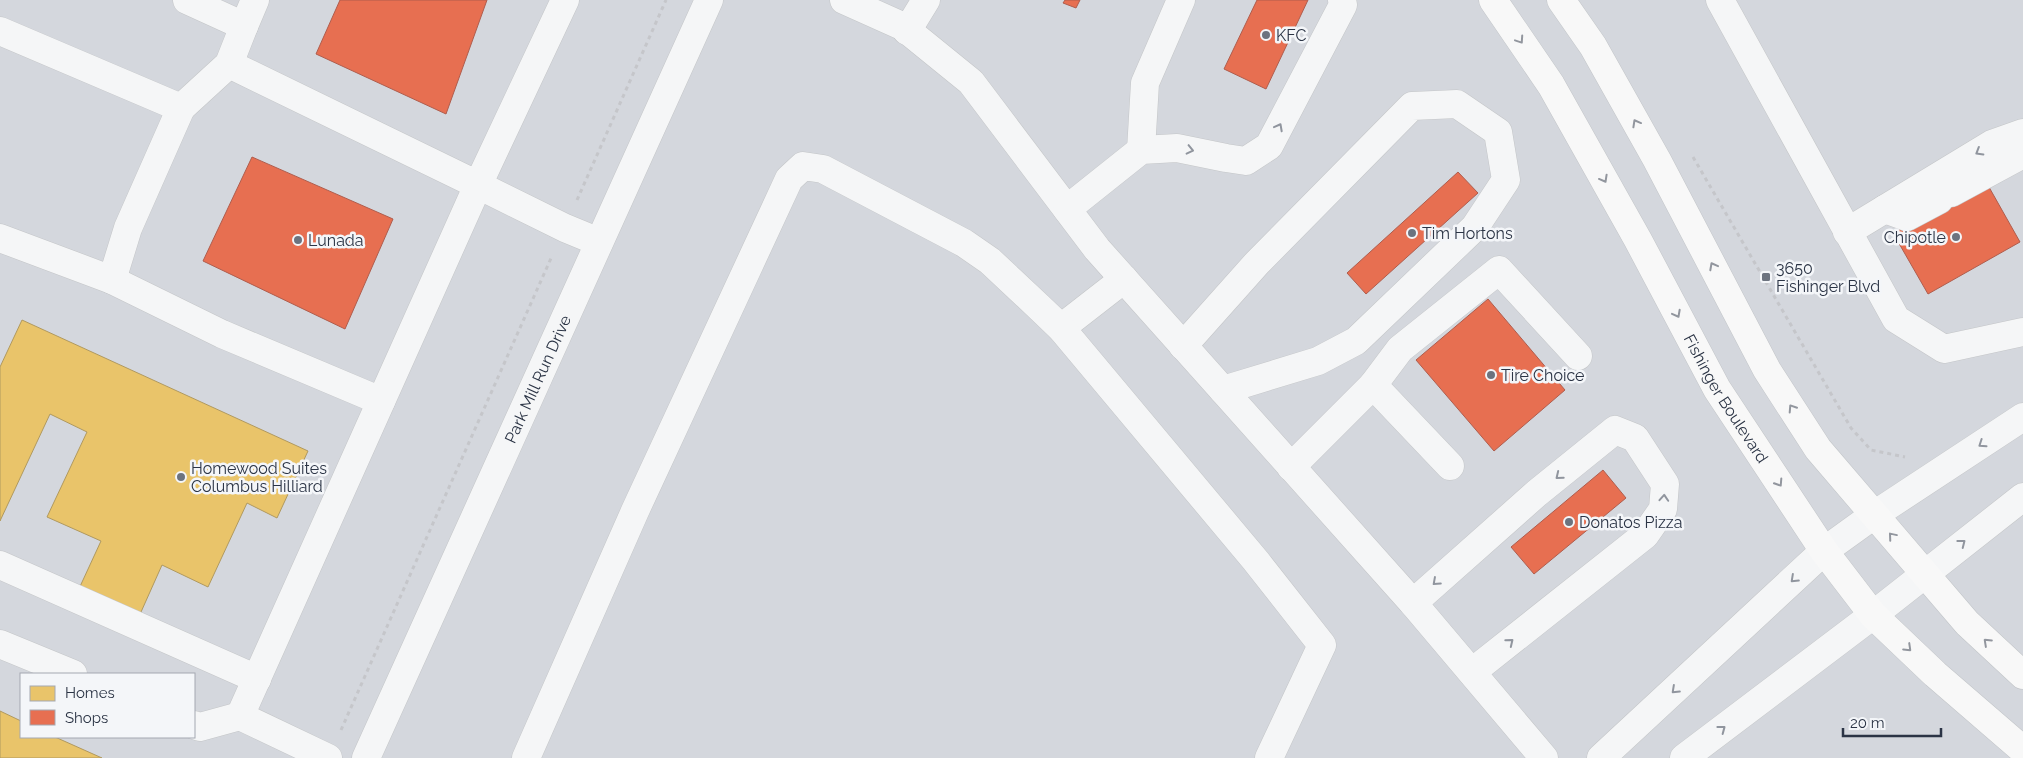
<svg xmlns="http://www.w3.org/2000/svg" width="2023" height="758" viewBox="0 0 2023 758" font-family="Raleway,sans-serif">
<rect width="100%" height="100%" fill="#e6e8ea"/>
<!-- built -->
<path fill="#d4d7dd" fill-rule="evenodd" d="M0,0H2023V758H0ZM21,674H194V737H21Z"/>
<!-- homes -->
<g fill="#e9c46a" stroke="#b0995f">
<polygon points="22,320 308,451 277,518 247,503 208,587 162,565 137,621 77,593 101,541 47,517 87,432 50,414 0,521 0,367"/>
<polygon points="0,711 21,721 21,737 55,737 102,758 0,758"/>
</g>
<!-- shops -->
<g fill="#e76f51" stroke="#af5d4d">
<polygon points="340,0 487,0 446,114 316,54"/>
<polygon points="1065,0 1080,0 1076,8 1063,3"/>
<polygon points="1257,0 1308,0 1266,89 1224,69"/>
<polygon points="252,157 393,219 345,329 203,261"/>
<polygon points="1458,172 1478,193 1366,294 1347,273"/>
<polygon points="1985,180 2020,242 1928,294 1893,233"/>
<polygon points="1488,299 1565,390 1494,451 1416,360"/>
<polygon points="1603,470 1626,498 1534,574 1511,547"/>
</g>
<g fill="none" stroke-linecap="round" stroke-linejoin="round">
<!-- minor casing -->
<g stroke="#c4c6c8" stroke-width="29">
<g id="minor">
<polyline points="844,0 902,26 971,82 1097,249 1413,603 1544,758"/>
<polyline points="1720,0 1896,319 1944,349 2023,332"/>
<polyline points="244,26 255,0"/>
<polyline points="0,31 181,108 229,64 244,26 187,0"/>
<polyline points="907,31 926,0"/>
<polyline points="229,64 478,185 565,0"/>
<polyline points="181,108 128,228 112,280 222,334 381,401"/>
<polyline points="1141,150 1145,83 1181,0"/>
<polyline points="1951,193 2023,154"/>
<polyline points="1067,209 1141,150 1177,148 1226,158 1246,161 1269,146 1343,5 1342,0"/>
<polyline points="1885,209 1907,217 1939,200"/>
<polyline points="1847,232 1992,144 2023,133"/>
<polyline points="0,238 112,280"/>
<polyline points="1061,328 1124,279"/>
<polyline points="1183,346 1257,263 1412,106 1457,104 1498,132 1506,180 1475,227 1356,341 1318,361 1223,390"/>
<polyline points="1373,385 1400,349 1499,270 1578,356"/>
<polyline points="1291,467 1373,385 1450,466"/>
<polyline points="0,565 257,679"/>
<polyline points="1413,603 1537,493 1615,430 1635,438 1665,484 1663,509 1645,535 1472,672"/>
<polyline points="0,644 73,674"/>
<polyline points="240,716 478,185 565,228 599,242"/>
<polyline points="194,725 200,727 240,716 328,758"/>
<path id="s1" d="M366,758L709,0"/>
<polyline points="526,758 635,511 789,179 803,166 823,169 964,243 990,261 1039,307 1061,328 1256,561 1322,645 1269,758"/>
<polyline points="1601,758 1824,551 1874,515 2023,417"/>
<polyline points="1684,758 1873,615 2023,497"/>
</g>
</g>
<!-- major casing -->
<g stroke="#c2c5c8" stroke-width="29">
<g id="major">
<path id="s2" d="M1493,0L1551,85L1638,240L1717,389L1824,551L1873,615L1935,674L2023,750"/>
<polyline points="1561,0 1593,46 1657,160 1767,370 1818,449 1967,623 2023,675"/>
</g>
</g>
<!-- path -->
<g stroke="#c5c6ca" stroke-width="3" stroke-dasharray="4 4" stroke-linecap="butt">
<polyline points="1693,157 1851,428 1871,450 1905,457"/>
<polyline points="577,200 666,0"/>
<polyline points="341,730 552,256"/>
</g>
<!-- minor -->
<use href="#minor" stroke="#f5f6f7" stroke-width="28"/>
<!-- major -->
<use href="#major" stroke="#f8f8f8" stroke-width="28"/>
</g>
<!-- one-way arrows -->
<defs><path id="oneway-chevron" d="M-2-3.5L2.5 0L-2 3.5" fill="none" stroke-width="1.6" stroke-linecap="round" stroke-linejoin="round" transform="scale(1.25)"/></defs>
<g stroke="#92969e">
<use href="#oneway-chevron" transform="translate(1520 40) rotate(56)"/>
<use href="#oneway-chevron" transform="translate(1636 123) rotate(-119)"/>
<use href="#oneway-chevron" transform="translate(1604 179) rotate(61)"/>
<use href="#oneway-chevron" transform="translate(1713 266) rotate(-118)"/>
<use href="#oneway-chevron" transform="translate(1677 314) rotate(62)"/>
<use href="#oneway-chevron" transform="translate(1792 408) rotate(-123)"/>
<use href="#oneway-chevron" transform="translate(1779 483) rotate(57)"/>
<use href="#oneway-chevron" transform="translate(1892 536) rotate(-130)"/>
<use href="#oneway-chevron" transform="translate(1987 642) rotate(-137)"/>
<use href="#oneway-chevron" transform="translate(1908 648) rotate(44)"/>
</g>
<g stroke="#90959e">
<use href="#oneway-chevron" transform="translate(1279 127) rotate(-62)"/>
<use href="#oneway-chevron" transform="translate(1190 150) rotate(13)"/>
<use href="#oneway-chevron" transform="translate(1979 152) rotate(149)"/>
<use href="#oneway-chevron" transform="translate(1982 444) rotate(146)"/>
<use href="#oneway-chevron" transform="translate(1559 476) rotate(141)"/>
<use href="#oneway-chevron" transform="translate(1664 498) rotate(-86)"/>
<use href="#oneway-chevron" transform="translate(1962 543) rotate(-38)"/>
<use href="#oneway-chevron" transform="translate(1794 579) rotate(137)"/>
<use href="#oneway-chevron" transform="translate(1436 582) rotate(138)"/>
<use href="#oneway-chevron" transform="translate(1510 642) rotate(-39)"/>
<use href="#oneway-chevron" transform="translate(1675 690) rotate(137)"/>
<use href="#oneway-chevron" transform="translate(1722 729) rotate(-37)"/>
</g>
<!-- markers -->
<g fill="#6c737f" stroke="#f4f6f9" stroke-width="2">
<circle cx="1266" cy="35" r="5"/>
<circle cx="1412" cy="233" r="5"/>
<circle cx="1956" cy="237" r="5"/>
<circle cx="298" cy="240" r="5"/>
<rect x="1761" y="272" width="10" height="10" rx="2.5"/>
<circle cx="1491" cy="375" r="5"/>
<circle cx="181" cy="477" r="5"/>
<circle cx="1569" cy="522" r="5"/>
</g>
<g text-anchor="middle" stroke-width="5" stroke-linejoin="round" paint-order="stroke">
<!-- poi labels -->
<g font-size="16" fill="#2b3445" stroke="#f4f6f9" text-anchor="start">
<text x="1276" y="41">KFC</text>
<text x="1422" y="239">Tim Hortons</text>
<text x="1946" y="243" text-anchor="end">Chipotle</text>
<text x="308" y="246">Lunada</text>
<text x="1776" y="274">3650<tspan x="1776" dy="18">Fishinger Blvd</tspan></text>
<text x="1501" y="381">Tire Choice</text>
<text x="191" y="474">Homewood Suites<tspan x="191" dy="18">Columbus Hilliard</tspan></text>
<text x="1579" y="528">Donatos Pizza</text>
</g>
<!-- street labels -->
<g font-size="16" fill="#2b3445" stroke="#f4f6f9">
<text dy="6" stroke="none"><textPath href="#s1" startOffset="416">Park Mill Run Drive</textPath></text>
<text dy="6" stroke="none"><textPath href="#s2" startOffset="462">Fishinger Boulevard</textPath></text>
</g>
</g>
<!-- legend -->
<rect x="20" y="673" width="175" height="65" fill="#f4f6f9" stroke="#a4a8b1"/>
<rect x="30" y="686" width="25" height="15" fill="#e9c46a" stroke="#a4a8b1"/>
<text x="65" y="698" font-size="15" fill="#2b3445">Homes</text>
<rect x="30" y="710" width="25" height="15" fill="#e76f51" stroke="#a4a8b1"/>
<text x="65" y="723" font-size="15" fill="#2b3445">Shops</text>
<!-- scale -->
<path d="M1843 728v8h98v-8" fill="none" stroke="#2b3445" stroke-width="2.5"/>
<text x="1850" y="728" font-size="15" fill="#2b3445" stroke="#f4f6f9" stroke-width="4" paint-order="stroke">20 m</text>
</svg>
